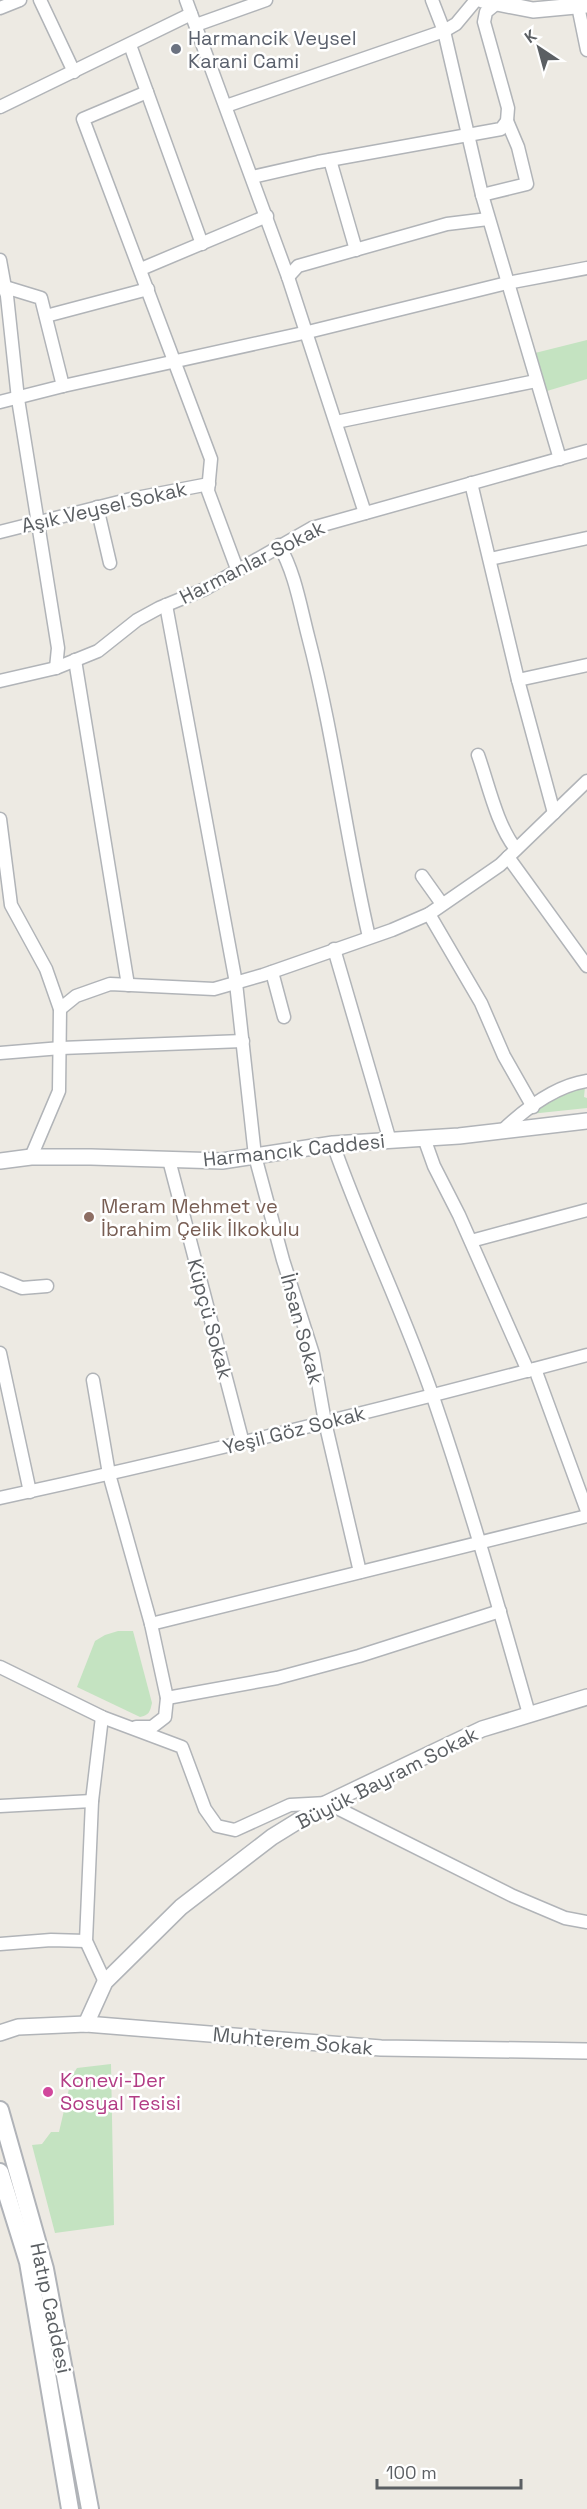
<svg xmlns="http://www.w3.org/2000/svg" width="587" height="2509" viewBox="0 0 587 2509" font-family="'Space Grotesk',sans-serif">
<rect width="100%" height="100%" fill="#edeae3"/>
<!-- green -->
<g fill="#c4e3c1">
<polygon points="587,340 587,379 547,391 535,353"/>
<polygon points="585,1087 584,1097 587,1098 587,1108 530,1114 572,1089"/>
<path d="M118,1631H133L152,1703C150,1712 149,1715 140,1717L77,1687L95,1641L105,1635Z"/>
<polygon points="111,2064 114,2225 55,2233 32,2145 42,2144 51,2132 59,2132 72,2076 77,2068"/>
</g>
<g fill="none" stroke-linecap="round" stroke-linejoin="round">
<!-- minor casing -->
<g stroke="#b1b4b8" stroke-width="15">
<g id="minor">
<polyline points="40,0 74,72"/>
<polyline points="186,0 288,277 365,513"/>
<polyline points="432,0 444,31 482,195 560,459"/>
<polyline points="578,6 587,50"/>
<polyline points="0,8 20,0"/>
<polyline points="196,25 266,0"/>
<polyline points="130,45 202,244"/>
<polyline points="147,92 83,119 211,459 208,491 237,569"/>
<polyline points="226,106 444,31 456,24 476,0"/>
<polyline points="0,107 191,14"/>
<polyline points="330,160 356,250"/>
<polyline points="252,177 318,162 501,129 507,121 508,108 484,22 486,12 497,3"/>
<polyline points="482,195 527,184 518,147 507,121"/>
<polyline points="0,260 6,293"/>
<polyline points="141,269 267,216"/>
<polyline points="288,277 298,266 447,224 488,219"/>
<polyline points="5,287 41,298 63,386"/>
<polyline points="7,296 18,399 58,648 56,668"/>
<polyline points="46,316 148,289"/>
<polyline points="0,402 63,386 308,332 507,283 587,268"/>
<polyline points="336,422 536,381"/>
<polyline points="471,483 518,680 554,813"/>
<polyline points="97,507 110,563"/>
<polyline points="0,532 131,499 209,484"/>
<path d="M279,545C295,573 300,605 308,636C334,735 346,838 369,937"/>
<polyline points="490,559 587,538"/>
<polyline points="166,605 236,983 255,1156 283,1260 313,1354 325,1422 360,1572"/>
<polyline points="75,660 128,985"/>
<polyline points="518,680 587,665"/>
<polyline points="0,681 56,668 98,651 137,620 159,608 205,589 312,528 587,451"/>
<path d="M478,755C488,783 497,826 516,849"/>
<polyline points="0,819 11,905 46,969 60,1009 59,1091 31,1157"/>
<polyline points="508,857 587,966"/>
<polyline points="422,876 442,904"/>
<polyline points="429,914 481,1003 504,1056 533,1107"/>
<polyline points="334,949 390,1141"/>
<polyline points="272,972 284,1017"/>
<polyline points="60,1009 76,996 110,984 214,989 263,975 392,930 429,914 500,865 587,781"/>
<polyline points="0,1053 61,1048 243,1041"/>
<path d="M502,1131C525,1109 555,1086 587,1081"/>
<polyline points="424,1138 434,1166 459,1215 528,1371"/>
<path d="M333,1144C363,1230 404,1312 433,1397C469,1502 499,1608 529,1714"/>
<polyline points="169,1160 243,1443"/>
<polyline points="471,1241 587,1210"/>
<polyline points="0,1279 22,1288 47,1286"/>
<polyline points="0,1353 30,1492"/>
<polyline points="535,1369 587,1511"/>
<polyline points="93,1380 109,1474 151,1624 167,1698 165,1717 152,1727 136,1727"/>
<path d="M0,1498C197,1455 392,1407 587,1355"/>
<polyline points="151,1624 587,1516"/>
<polyline points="0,1667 102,1717 182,1747 205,1809 217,1826 235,1830 290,1805 327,1803 513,1896 565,1918 587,1922"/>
<polyline points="167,1698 277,1678 359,1656 500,1611"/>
<polyline points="102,1717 92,1801 86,1941 105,1982"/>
<polyline points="0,1806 92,1801"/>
<polyline points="0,1944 51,1940 86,1941"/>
</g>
</g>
<!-- tertiary casing -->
<g stroke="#b1b4b8" stroke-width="18">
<g id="tertiary">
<polyline points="482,0 533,10 587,5"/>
<polyline points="0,1161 31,1157 91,1157 222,1161 333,1144 459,1136 587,1121"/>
<polyline points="86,2024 105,1982 181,1907 272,1837 327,1803 482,1729 587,1697"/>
<polyline points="0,2033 18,2027 86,2024 381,2048 587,2051"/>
</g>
</g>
<!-- secondary casing -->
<g stroke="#b0b3b8" stroke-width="20">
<g id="secondary">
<polyline points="0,2110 45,2269 90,2509"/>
<polyline points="0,2172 28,2262 70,2509"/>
</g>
</g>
<!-- minor -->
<use href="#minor" stroke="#fff" stroke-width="12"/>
<!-- tertiary -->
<use href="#tertiary" stroke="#fff" stroke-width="15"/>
<!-- secondary -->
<use href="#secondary" stroke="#fff" stroke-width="16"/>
</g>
<!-- markers -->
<circle fill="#6b7280" stroke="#fff" stroke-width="2" cx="176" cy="49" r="6"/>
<circle fill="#8d6e63" stroke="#fff" stroke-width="2" cx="89" cy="1217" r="6"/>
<circle fill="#d1479c" stroke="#fff" stroke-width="2" cx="48" cy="2092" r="6"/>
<g text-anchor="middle" stroke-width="5" stroke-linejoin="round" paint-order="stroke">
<!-- worship labels -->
<g font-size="20" fill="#5b616d" stroke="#fff" text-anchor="start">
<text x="188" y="45">Harmancik Veysel<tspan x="188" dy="23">Karani Cami</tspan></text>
</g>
<!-- street labels -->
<g font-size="20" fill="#5b5f63" stroke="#fff">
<text transform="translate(104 507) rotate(-13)" y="7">Aşık Veysel Sokak</text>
<text transform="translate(252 562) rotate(-27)" y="7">Harmanlar Sokak</text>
<text transform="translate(294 1150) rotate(-6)" y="7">Harmancık Caddesi</text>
<text transform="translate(210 1319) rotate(75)" y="7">Küpçü Sokak</text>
<text transform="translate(302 1329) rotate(75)" y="7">İhsan Sokak</text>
<text transform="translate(294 1430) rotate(-14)" y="7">Yeşil Göz Sokak</text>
<text transform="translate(387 1778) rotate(-27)" y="7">Büyük Bayram Sokak</text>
<text transform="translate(293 2041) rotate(5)" y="7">Muhterem Sokak</text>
<text transform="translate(51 2308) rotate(78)" y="7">Hatıp Caddesi</text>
</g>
<!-- education labels -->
<g font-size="20" fill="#785e54" stroke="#fff" text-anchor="start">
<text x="101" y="1213">Meram Mehmet ve<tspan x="101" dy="23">İbrahim Çelik İlkokulu</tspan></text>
</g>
<!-- hotel labels -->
<g font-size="20" fill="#b23c85" stroke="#fff" text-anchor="start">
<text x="60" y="2087">Konevi-Der<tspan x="60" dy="23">Sosyal Tesisi</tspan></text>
</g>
</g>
<!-- north arrow -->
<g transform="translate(539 48) rotate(324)" stroke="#ffffff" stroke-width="4.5" paint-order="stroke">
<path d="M0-4.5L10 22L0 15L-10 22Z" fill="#5b5f63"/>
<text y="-9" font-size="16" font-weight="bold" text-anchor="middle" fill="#5b5f63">K</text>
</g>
<!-- scale -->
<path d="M377 2479v9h144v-9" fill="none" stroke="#5b5f63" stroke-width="3"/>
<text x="386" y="2479" font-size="18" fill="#5b5f63" stroke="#ffffff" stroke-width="4.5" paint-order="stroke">100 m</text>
</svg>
